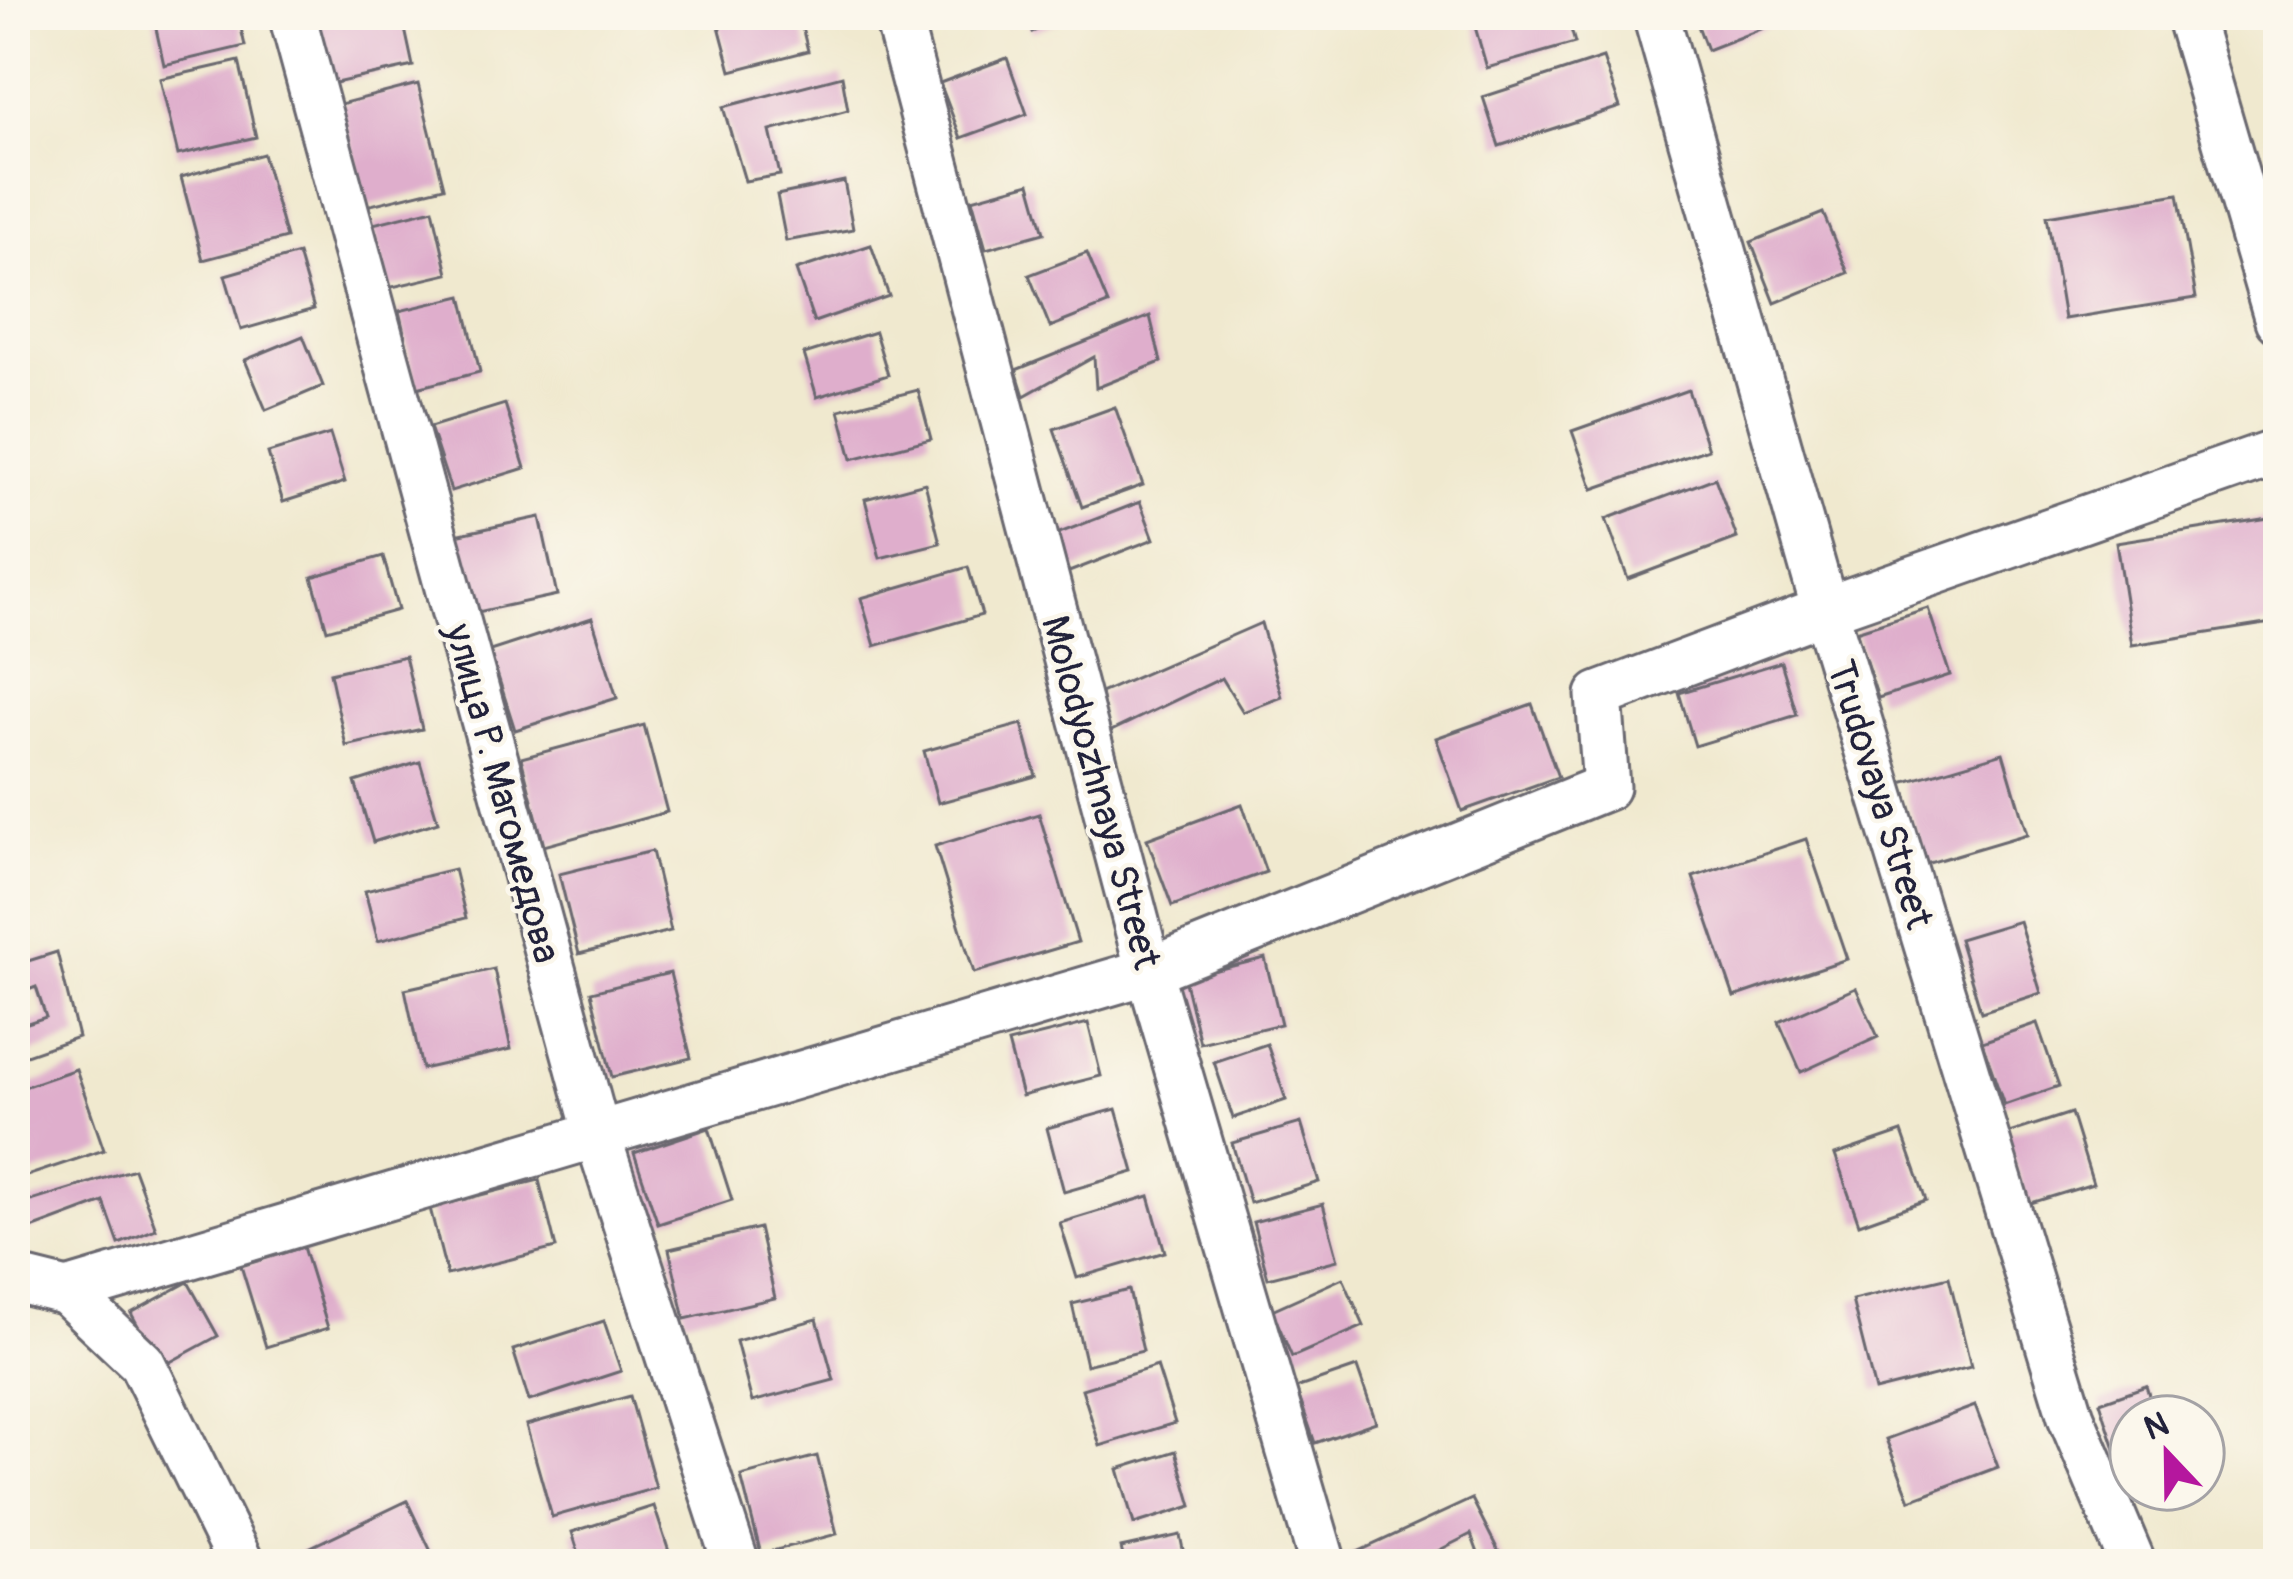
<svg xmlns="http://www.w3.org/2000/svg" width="2293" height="1579" viewBox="0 0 2293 1579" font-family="Pangolin,sans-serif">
<rect width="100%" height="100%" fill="#fbf7ec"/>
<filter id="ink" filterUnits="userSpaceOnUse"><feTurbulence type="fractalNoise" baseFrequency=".00833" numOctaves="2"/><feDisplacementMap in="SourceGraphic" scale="24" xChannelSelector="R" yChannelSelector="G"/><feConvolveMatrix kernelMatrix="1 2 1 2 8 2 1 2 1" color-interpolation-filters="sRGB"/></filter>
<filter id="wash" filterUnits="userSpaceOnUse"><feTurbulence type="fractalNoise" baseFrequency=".004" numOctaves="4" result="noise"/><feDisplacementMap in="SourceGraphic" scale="48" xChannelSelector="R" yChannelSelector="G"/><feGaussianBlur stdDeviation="2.7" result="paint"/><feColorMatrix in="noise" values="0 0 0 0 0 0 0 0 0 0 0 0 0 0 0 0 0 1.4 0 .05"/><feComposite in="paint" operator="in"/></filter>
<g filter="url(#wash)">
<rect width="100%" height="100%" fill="#f0e9cf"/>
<g id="blocks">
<!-- building -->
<g fill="#dfaecc">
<polygon points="153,15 238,15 245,46 164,65"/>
<polygon points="316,15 402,15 413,66 331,84"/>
<polygon points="716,15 799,15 808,51 731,71"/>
<polygon points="1025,15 1074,15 1032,32"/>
<polygon points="1492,15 1567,15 1575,43 1487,68 1473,20"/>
<polygon points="1694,15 1785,15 1787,19 1707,50"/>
<polygon points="1007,58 1027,114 961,138 940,83"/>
<polygon points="1603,58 1620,107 1499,146 1483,97"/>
<polygon points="239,61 256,137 178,155 160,79"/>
<polygon points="842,76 848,110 770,131 780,175 745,181 723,107"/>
<polygon points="418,84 444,187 367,206 340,104"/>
<polygon points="263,154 286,238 203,260 181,177"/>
<polygon points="844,181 853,229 786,241 777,195"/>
<polygon points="1030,183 1044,233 986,249 972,199"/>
<polygon points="2178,194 2196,298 2064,319 2047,216"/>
<polygon points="433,209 448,274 388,288 373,224"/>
<polygon points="1823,213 1848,273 1775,303 1751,242"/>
<polygon points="871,245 889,296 814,322 796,270"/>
<polygon points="1087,253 1108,304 1050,327 1029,275"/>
<polygon points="298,254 314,309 241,330 225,275"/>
<polygon points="462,296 480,372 417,388 399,311"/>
<polygon points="1150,316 1161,362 1096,388 1094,357 1024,396 1016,370"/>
<polygon points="875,332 888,375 817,397 804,354"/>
<polygon points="303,336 323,386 266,410 245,360"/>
<polygon points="918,390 931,439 852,459 839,410"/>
<polygon points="1688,390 1708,449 1593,489 1572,431"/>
<polygon points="505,404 525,468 451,491 430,427"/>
<polygon points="1115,407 1143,485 1082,507 1054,429"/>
<polygon points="330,434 345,482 283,502 268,453"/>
<polygon points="1715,478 1737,538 1628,579 1606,519"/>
<polygon points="925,483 940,543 880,558 865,499"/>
<polygon points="1140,502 1154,539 1069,572 1054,535"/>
<polygon points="540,517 557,595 473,613 456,535"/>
<polygon points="2275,517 2278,537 2278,622 2132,645 2116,542"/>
<polygon points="383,556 398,610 327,630 312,577"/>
<polygon points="968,567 982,615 875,646 861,598"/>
<polygon points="1928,608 1950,675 1878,698 1856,631"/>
<polygon points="592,618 617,698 515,730 490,651"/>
<polygon points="1261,623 1282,697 1243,712 1222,678 1109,732 1101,693"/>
<polygon points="405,656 422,729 346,746 330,673"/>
<polygon points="1781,662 1797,715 1695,746 1679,693"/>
<polygon points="1532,704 1558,777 1462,811 1436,738"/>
<polygon points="1022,724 1036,776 938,803 924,751"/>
<polygon points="644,725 667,812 544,846 521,758"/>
<polygon points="2003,753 2027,834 1926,864 1902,783"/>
<polygon points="420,762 438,822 373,842 355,782"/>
<polygon points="1242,804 1266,872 1172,906 1147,839"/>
<polygon points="1039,814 1078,942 974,973 935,846"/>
<polygon points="1806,839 1847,959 1734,997 1693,877"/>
<polygon points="652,851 671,931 579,954 559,874"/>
<polygon points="454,869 466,918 378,941 365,891"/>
<polygon points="2019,921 2041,993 1981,1012 1959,939"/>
<polygon points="57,952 78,1037 15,1059 15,1027 46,1017 36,987 15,995 15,965"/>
<polygon points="1265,958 1281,1024 1200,1043 1184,978"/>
<polygon points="494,969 511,1049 422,1069 405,989"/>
<polygon points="670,973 691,1058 612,1077 591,992"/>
<polygon points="1856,988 1878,1037 1801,1072 1779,1022"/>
<polygon points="1088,1023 1101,1076 1022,1096 1008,1043"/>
<polygon points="2037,1023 2059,1086 2004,1105 1982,1042"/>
<polygon points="1267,1044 1286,1100 1233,1118 1214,1062"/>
<polygon points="76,1069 104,1150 15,1180 15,1090"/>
<polygon points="1116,1109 1134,1172 1064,1192 1047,1128"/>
<polygon points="2071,1113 2093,1184 2028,1204 2006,1134"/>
<polygon points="1301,1123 1319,1182 1250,1203 1232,1143"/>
<polygon points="709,1128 732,1200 658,1224 634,1153"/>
<polygon points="1902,1132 1926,1200 1859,1224 1835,1155"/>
<polygon points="134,1169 156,1229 119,1244 104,1202 21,1233 15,1206"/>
<polygon points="539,1180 556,1248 447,1275 430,1208"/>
<polygon points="1149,1196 1165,1252 1077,1278 1060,1223"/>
<polygon points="1323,1204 1338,1260 1268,1278 1253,1222"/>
<polygon points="759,1228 775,1298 685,1319 669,1249"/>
<polygon points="303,1247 328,1328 266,1347 241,1266"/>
<polygon points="1949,1277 1971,1367 1875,1391 1852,1300"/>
<polygon points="1343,1278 1364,1326 1292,1357 1272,1310"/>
<polygon points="188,1282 218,1336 161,1367 131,1313"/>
<polygon points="1129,1290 1143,1351 1086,1365 1072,1304"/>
<polygon points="817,1319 834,1380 752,1402 736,1341"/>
<polygon points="604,1321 621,1371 529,1401 513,1350"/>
<polygon points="1157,1366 1175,1423 1100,1446 1082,1389"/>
<polygon points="1357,1367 1376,1422 1315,1443 1296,1388"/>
<polygon points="2146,1386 2156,1417 2131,1417 2131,1467 2122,1470 2100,1402"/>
<polygon points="630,1396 656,1488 552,1517 526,1425"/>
<polygon points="1975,1406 1998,1467 1910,1500 1886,1439"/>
<polygon points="1176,1451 1192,1506 1134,1524 1118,1469"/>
<polygon points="817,1456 837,1534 761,1554 741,1476"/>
<polygon points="1472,1499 1505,1564 1482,1564 1471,1534 1420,1560 1421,1564 1350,1564 1349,1556"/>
<polygon points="407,1501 437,1564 296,1564 292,1556"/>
<polygon points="654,1506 673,1564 582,1564 572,1532"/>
<polygon points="1180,1535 1186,1564 1125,1564 1121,1548"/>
</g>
</g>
</g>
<g filter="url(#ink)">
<use href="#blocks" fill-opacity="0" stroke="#6a686f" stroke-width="3"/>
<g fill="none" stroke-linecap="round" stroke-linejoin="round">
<!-- minor casing -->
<g stroke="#6a686f" stroke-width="51">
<g id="minor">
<polyline points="292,15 597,1134 736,1564"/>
<polyline points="897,15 1149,971 1323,1564"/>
<polyline points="1656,15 1825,610 2071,1417 2133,1564"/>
<polyline points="2189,15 2278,320"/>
<polyline points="15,1279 67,1292 142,1363 241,1564"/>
<polyline points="67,1292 1149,971 1606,787 1599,695 1825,610 2278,451"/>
</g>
</g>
<!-- minor -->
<use href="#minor" stroke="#fff" stroke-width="45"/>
</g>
</g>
<g text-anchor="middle" stroke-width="9" stroke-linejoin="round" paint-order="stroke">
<!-- street labels -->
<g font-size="39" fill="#22223b" stroke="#fbf7ec">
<text transform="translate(1102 792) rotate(75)" y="14">Molodyozhnaya Street</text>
<text transform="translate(504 793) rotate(75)" y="14">улица Р. Магомедова</text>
<text transform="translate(1881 794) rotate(73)" y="14">Trudovaya Street</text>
</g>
</g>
<!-- margin -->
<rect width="2293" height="1579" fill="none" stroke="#fbf7ec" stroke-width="60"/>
<!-- north arrow -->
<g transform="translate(2167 1453) rotate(338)"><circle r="57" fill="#fbf7ec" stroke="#a4a2a5" stroke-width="3"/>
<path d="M0-9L21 45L0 30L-21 45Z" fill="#b5179e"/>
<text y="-18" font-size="33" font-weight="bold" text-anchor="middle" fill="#22223b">N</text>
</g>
</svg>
